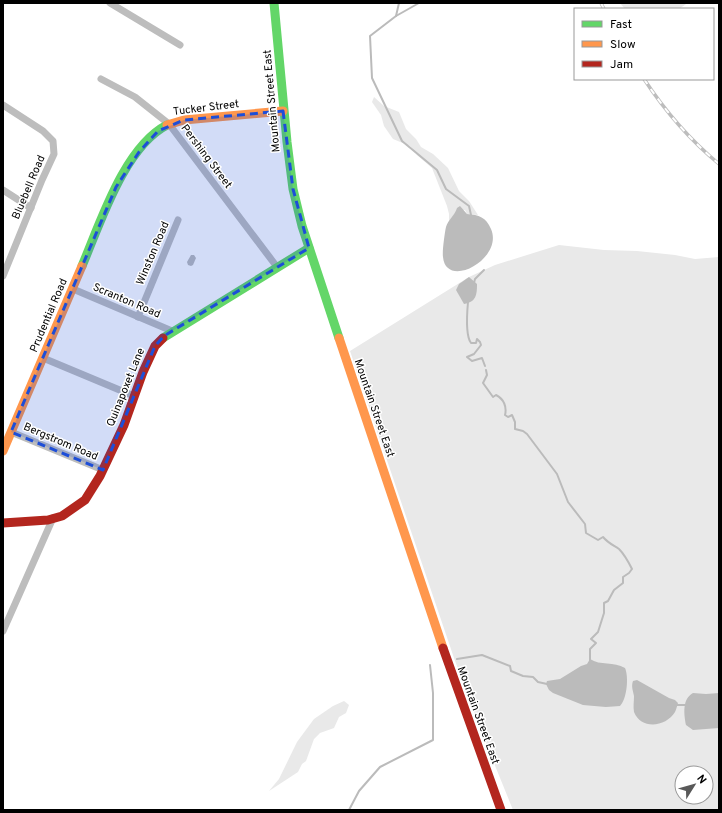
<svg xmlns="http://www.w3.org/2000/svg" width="722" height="813" viewBox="0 0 722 813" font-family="Overpass,sans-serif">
<rect width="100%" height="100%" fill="#fff"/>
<!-- green -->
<g fill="#e9e9e9" fill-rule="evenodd">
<polygon points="620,3 685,3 686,4 679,9 625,9"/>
<polygon points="374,97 384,106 399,112 406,129 416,139 421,147 433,154 448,168 459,191 469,201 478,215 467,214 465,210 456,212 449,221 449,214 447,206 432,168 417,155 410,146 393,139 384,126 381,115 372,102"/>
<path d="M559,245L604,250L637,251L675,255L695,259L719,257V810H513L483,736L454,658L350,351L469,277L495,265ZM682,773H706V797H682Z"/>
<polygon points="344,701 349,705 346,713 339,717 334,728 320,733 314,739 306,761 302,764 298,772 269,791 279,779 297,742 314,719 333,706"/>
</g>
<!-- water -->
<g fill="#bbb">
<path d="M460,206L467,214C479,215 486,217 491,229C504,259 446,290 443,257C442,252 445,231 446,227C448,220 455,215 457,208Z"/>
<polygon points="191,255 194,255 196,258 193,265 191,266 188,265 187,262"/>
<path d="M469,277L477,284C477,295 476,302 464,304L456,290L459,284Z"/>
<path d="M590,659C600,666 614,661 625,668C629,677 627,699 620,706L606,707L583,705L553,693L549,690L546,684L547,681L560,679L581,666L587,664Z"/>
<path d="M637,680L669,698L675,700L678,703C677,706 676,710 675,712C666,727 641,730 634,712C633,706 634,702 634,696C633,690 631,687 633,681Z"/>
<path d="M693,693L706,694L719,693V728L693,730L686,725C684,714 682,699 693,693Z"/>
</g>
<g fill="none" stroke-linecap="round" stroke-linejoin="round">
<!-- stream -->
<g stroke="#bbb" stroke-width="2">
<polyline points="419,3 396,16 370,36 372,78 402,141 437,170 446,189 469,206 471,215"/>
<polyline points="396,16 399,3"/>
<polyline points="474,283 475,279 484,270"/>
<path d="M468,302C467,313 465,335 471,343H476L477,339L480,342L481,345L474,354L467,357L472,361L482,358L485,366"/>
<path d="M486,370L487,375L483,383L493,397L496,395C504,399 507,407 505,415L508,417L512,415L515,422V429L523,431L527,434L557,474L568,502L585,524L586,533L598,540L603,537C608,543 613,545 619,549C625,555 628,561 632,569L629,573L623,577V583L614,590L608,601L604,603V613L598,632L591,639L596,643L590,649V662"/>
<polyline points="457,659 482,655 510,666 511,671 523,676 533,677 538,682 547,684"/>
<polyline points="674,705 686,705"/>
<polyline points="349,810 359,791 380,767 433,740 433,693 430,665"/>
</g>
<!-- street -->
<g stroke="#bdbdbd" stroke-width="7">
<polyline points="110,3 180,45"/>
<polyline points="101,79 135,97 169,124 277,267"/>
<polyline points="3,105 43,131 53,141 54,154 42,180 3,276"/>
<polyline points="3,190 31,208"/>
<polyline points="73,289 172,331"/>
<polyline points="138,317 178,220"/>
<polyline points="43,358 134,396"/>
<polyline points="11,432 103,470"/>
<polyline points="3,631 53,518"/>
</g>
<!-- fast -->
<g stroke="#63d668" stroke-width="9">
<polyline points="274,3 287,142 293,189 302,226 339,338"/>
<path d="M82,266C100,224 124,147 167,125"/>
<polyline points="163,338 309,248"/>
</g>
<!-- slow -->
<g stroke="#ff974d" stroke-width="9">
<polyline points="167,125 184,120 283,111"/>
<polyline points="339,338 443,648"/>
<polyline points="3,451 82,266"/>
</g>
<!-- jam -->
<g stroke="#b3261e" stroke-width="9">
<polyline points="3,523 48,520 62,516 85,500 100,476 124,425 143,372 155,346 163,338"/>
<polyline points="443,648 501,810"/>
</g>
<!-- rail casing -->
<g stroke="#bdbdbd" stroke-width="3.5">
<g id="rail">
<polyline points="601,3 604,9"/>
<path d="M644,79C665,111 690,140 719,164"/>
</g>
</g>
<!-- rail -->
<use href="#rail" stroke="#fff" stroke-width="2" stroke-dasharray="6" stroke-linecap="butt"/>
</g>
<!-- marked area -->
<path fill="#1d4ed8" fill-opacity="0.2" stroke="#1d4ed8" stroke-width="3" stroke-dasharray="8 5" stroke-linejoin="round" d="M283,111L293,189L309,248L164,336L155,346L103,470L11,432L116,187L139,152L158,131L184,120Z"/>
<g text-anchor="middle" stroke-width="3" stroke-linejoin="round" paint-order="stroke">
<!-- street labels -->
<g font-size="11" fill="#000" stroke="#fff">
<text transform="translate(271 101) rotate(-95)" y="4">Mountain Street East</text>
<text transform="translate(206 107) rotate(-7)" y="4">Tucker Street</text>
<text transform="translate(207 156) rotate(53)" y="4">Pershing Street</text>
<text transform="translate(28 187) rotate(-67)" y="4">Bluebell Road</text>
<text transform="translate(152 253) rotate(-67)" y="4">Winston Road</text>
<text transform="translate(127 300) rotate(23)" y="4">Scranton Road</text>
<text transform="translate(48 315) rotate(-67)" y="4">Prudential Road</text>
<text transform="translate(125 387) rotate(-68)" y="4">Quinapoxet Lane</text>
<text transform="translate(375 408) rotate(71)" y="4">Mountain Street East</text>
<text transform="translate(61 441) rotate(23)" y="4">Bergstrom Road</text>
<text transform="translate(479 715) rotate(70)" y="4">Mountain Street East</text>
</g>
</g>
<!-- border -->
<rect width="722" height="813" fill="none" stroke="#000000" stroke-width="8"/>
<!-- legend -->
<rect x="574" y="8" width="140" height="72" fill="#ffffff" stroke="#999999"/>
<rect x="582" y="21" width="20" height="6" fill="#63d668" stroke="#999999"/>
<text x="610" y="28" font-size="12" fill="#000000">Fast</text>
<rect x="582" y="41" width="20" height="6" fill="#ff974d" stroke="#999999"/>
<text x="610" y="48" font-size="12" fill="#000000">Slow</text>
<rect x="582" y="61" width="20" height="6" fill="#b3261e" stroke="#999999"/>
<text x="610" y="68" font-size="12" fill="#000000">Jam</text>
<!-- north arrow -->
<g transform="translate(694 785) rotate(53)"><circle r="19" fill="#ffffff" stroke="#999999"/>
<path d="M0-3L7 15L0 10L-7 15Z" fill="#595959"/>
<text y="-6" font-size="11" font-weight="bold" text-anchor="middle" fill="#000000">N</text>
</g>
</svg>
